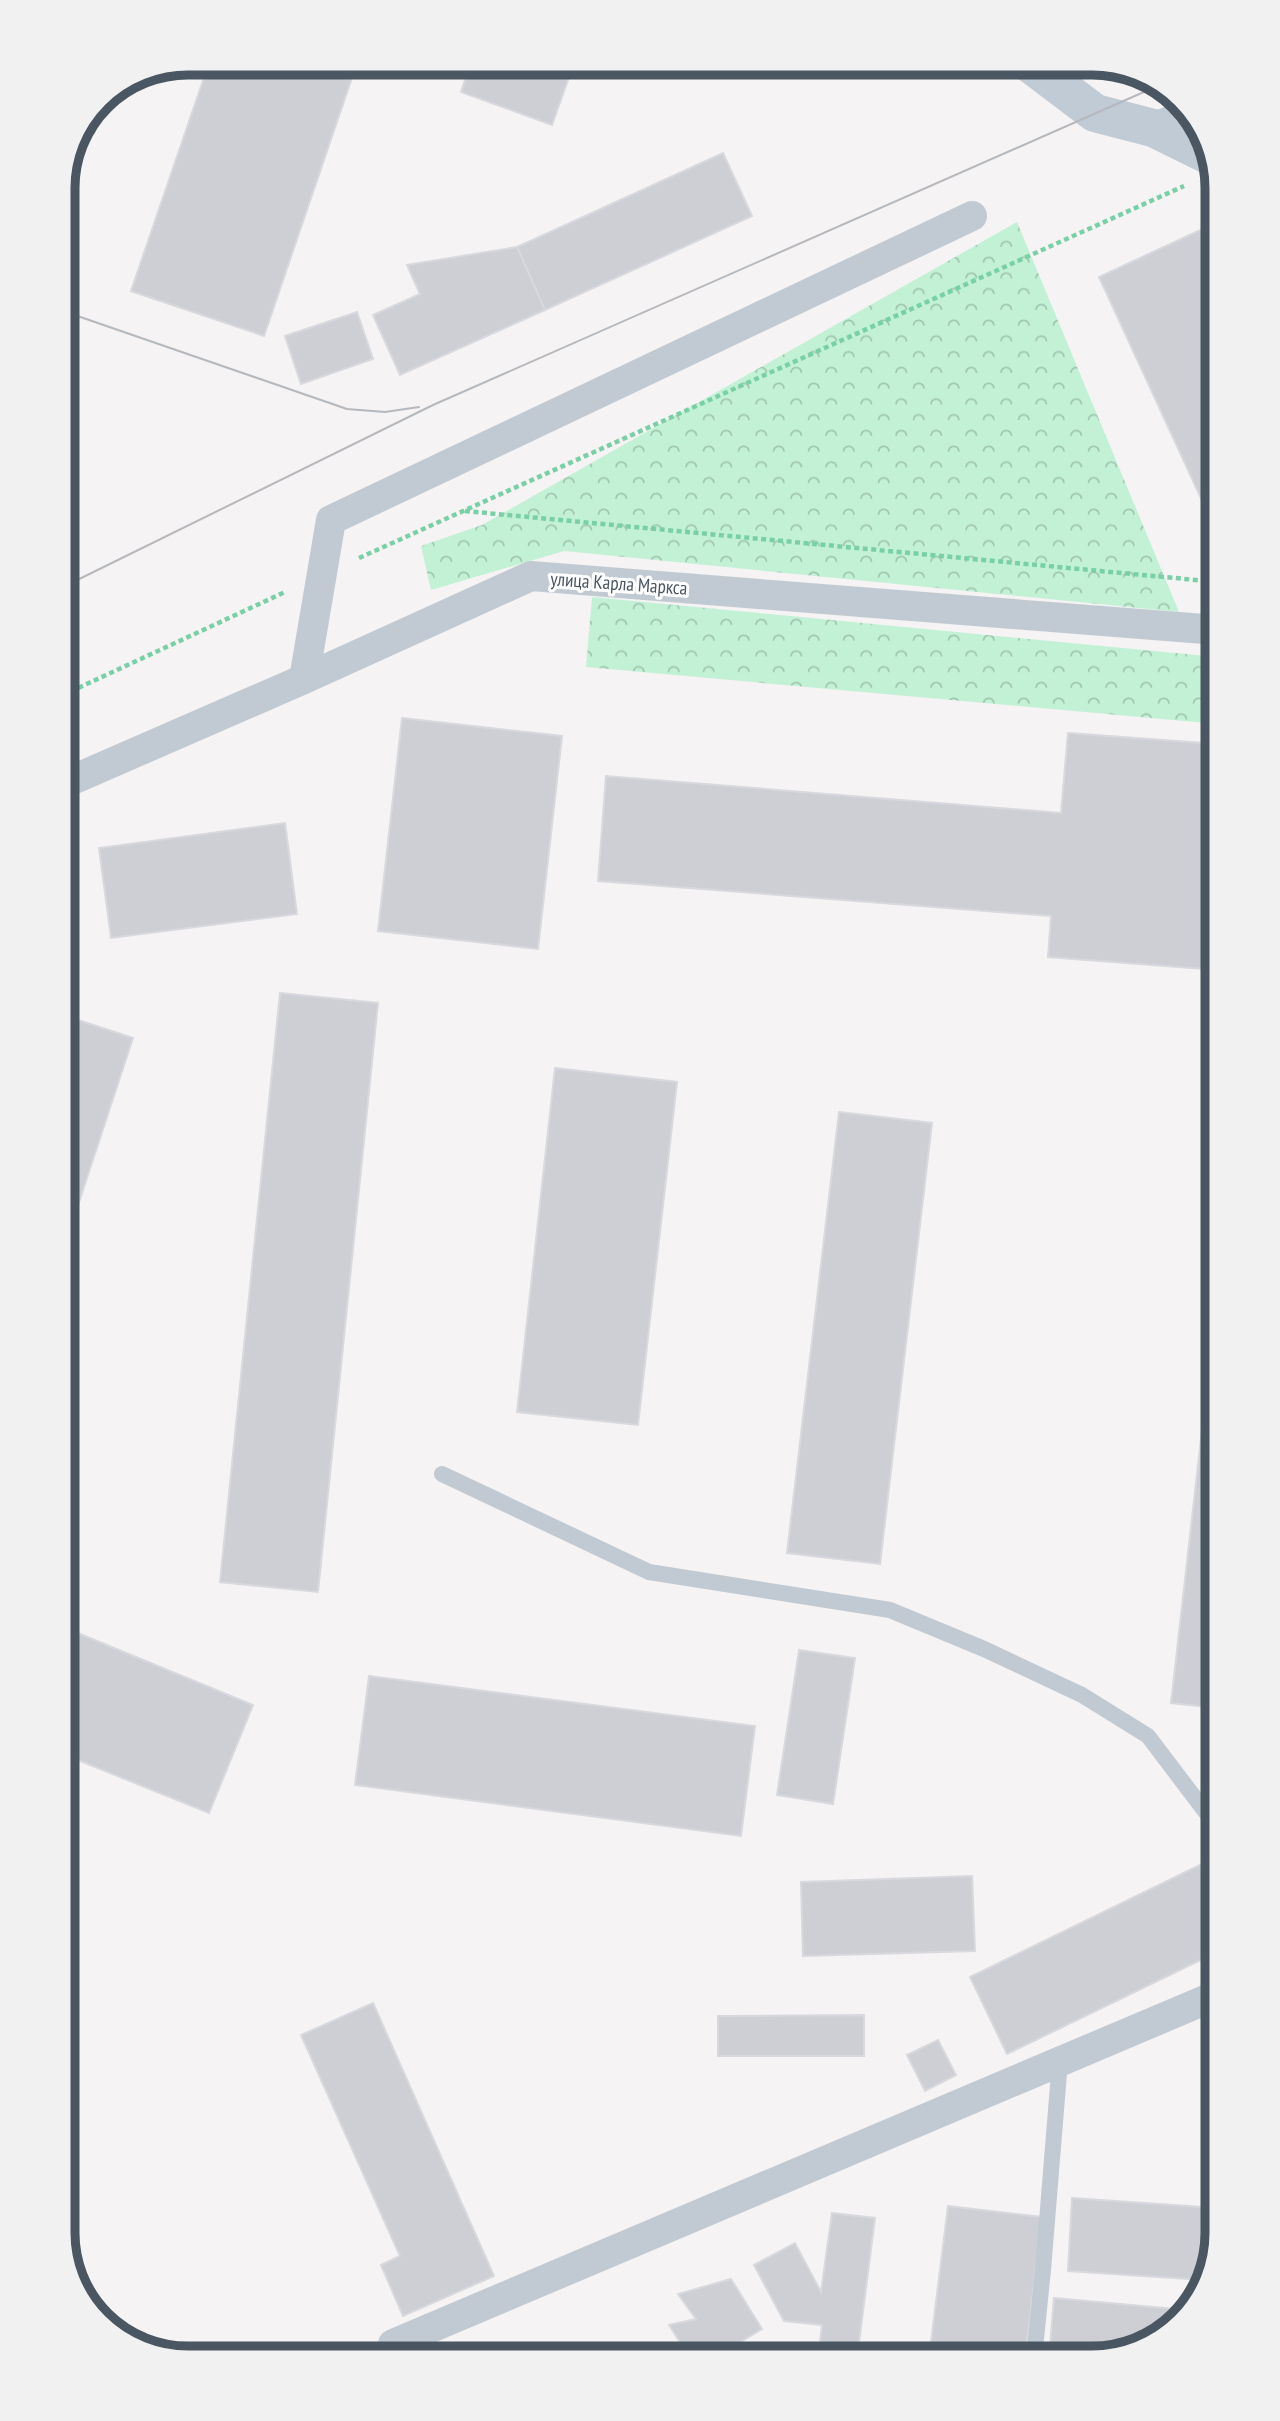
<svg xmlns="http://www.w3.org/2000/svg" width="1280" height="2421" viewBox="0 0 1280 2421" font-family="'PT Sans Narrow',sans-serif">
<defs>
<pattern id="forest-crowns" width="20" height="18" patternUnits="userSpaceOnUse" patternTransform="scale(1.75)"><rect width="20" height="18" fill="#c3f1d5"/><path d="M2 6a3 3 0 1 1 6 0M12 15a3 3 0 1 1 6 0" fill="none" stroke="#a0c6b0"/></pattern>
</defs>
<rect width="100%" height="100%" fill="#f5f3f3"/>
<!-- forest -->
<g fill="url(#forest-crowns)">
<polygon points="1017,222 1179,612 564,551 431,590 421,546 482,525"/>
<polygon points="592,597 1217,657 1217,724 586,667"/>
</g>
<!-- building -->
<g fill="#cdcfd5" stroke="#d7d9de" stroke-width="2">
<polygon points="209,63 357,63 264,336 131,291"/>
<polygon points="471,63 574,63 552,125 461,92"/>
<polygon points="810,63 839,63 824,78"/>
<polygon points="723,153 752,216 545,310 517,247"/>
<polygon points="1211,225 1217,239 1217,533 1099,277"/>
<polygon points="517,247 545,310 400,375 373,315 420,294 407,265"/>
<polygon points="357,312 373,359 301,384 285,336"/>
<polygon points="402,718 562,736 538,949 378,931"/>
<polygon points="1068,733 1217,744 1217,970 1048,957 1051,916 598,881 606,776 1061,813"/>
<polygon points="285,823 297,914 111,938 99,848"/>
<polygon points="280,993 378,1003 318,1592 220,1582"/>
<polygon points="63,1015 133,1038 63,1251"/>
<polygon points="555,1068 677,1082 638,1425 517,1412"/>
<polygon points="839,1112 932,1123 880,1564 787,1553"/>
<polygon points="1217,1298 1217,1708 1171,1703"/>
<polygon points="63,1627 253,1705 209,1813 63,1754"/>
<polygon points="799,1650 855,1658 833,1804 777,1795"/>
<polygon points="369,1676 755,1726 741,1836 355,1785"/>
<polygon points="1212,1859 1217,1868 1217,1952 1007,2054 970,1977"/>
<polygon points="972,1876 975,1951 803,1956 801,1882"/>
<polygon points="373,2003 494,2276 403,2316 381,2265 400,2256 301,2035"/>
<polygon points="864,2015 864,2056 718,2056 718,2016"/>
<polygon points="938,2040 956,2075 925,2091 907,2055"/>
<polygon points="1072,2198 1217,2208 1217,2233 1203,2280 1068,2271"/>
<polygon points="948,2206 1042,2217 1025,2358 929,2358"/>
<polygon points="832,2213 875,2218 857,2358 818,2358 822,2325 784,2321 754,2265 795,2243 821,2292"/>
<polygon points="731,2279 762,2329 714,2358 690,2358 669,2325 696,2319 678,2294"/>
<polygon points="1054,2298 1187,2310 1140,2348 1092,2358 1049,2358"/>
</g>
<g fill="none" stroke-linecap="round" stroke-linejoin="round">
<!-- path -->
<g stroke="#7ad0a6" stroke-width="4.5" stroke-dasharray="5 3.5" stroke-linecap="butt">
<polyline points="63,185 118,87"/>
<polyline points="465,511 1217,582"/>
<polyline points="359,558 1184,186"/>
<polyline points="63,695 285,592"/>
</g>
<!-- lane -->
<g stroke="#c1cad2" stroke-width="16">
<polyline points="442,1474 649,1572 890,1610 984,1649 1082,1695 1148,1736 1217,1827"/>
<polyline points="357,2358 393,2344"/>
<polyline points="1034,2358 1043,2270 1060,2061"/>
</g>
<!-- street -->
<g stroke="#c1cad2" stroke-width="30">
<polyline points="1153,128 1186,114"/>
<polyline points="304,679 331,520 972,216"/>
<polyline points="63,784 304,679 531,576 1217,630"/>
<polyline points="393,2344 1217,1995"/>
</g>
<!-- secondary -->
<polyline stroke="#c1cbd6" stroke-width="38" points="1029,63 1095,113 1153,128 1210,156"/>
<!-- tram -->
<g stroke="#b5b8bd" stroke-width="2">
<polyline points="63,311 347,409 385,412 419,407"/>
<polyline points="63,587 433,405 1162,84"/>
</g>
</g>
<g text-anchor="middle" stroke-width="6" stroke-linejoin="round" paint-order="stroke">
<!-- street labels -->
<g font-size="19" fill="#4a5661" stroke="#fff">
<text transform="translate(619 583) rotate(4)" y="7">улица Карла Маркса</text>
</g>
</g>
<!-- crop -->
<path d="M0 0H1280V2421H0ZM188 75H1092A113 113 0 0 1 1205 188V2233A113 113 0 0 1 1092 2346H188A113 113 0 0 1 75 2233V188A113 113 0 0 1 188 75Z" fill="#f1f1f2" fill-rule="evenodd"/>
<path fill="none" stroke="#4a5661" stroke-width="9" d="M188 75H1092A113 113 0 0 1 1205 188V2233A113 113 0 0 1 1092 2346H188A113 113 0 0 1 75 2233V188A113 113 0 0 1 188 75Z"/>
</svg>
